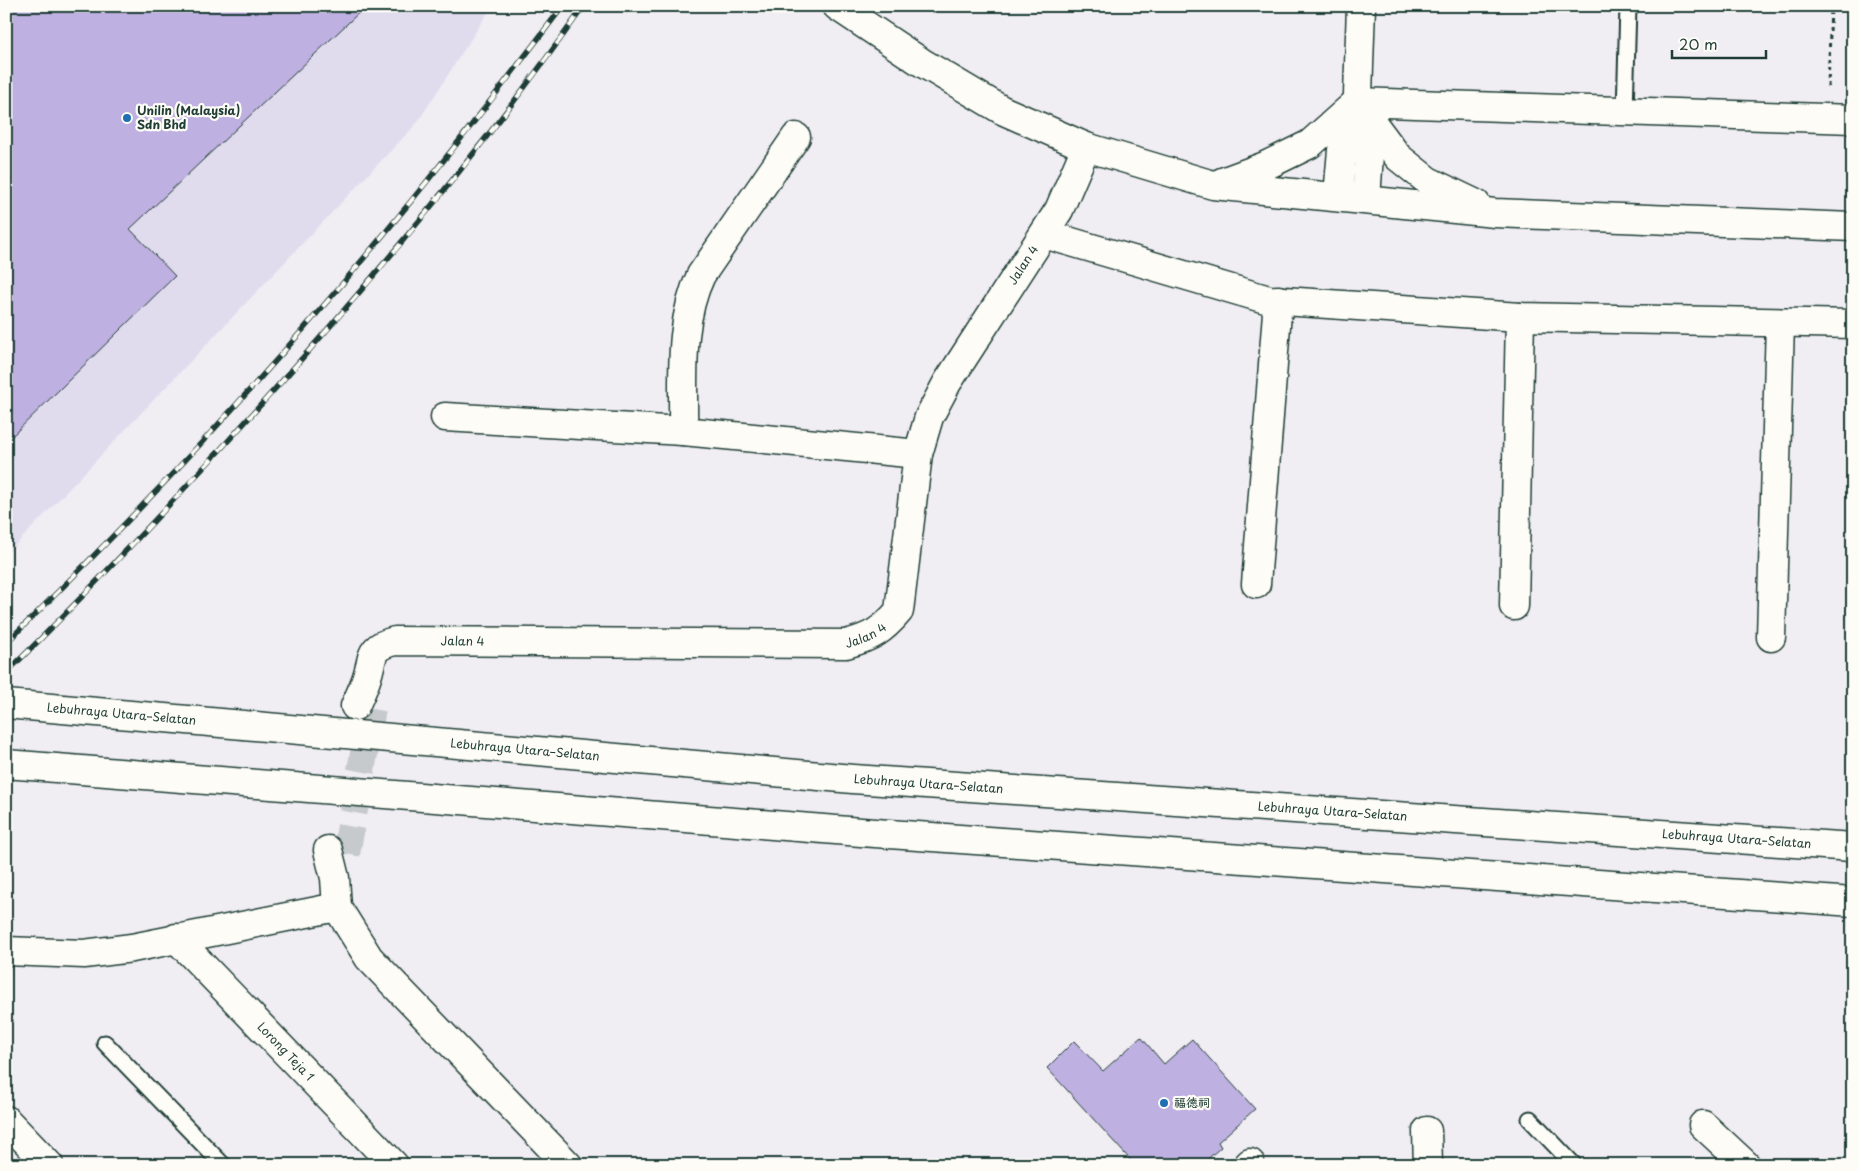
<svg xmlns="http://www.w3.org/2000/svg" width="1859" height="1171" viewBox="0 0 1859 1171" font-family="'Playpen Sans','LXGW WenKai TC',sans-serif">
<rect width="100%" height="100%" fill="#f0edf3"/>
<filter id="ink" filterUnits="userSpaceOnUse"><feTurbulence type="fractalNoise" baseFrequency=".02" numOctaves="2"/><feDisplacementMap in="SourceGraphic" scale="10" xChannelSelector="R" yChannelSelector="G"/><feConvolveMatrix kernelMatrix="1 2 1 2 8 2 1 2 1" color-interpolation-filters="sRGB"/></filter>
<g filter="url(#ink)">
<!-- built -->
<polygon fill="#e1dbee" points="6,6 492,6 417,123 6,555"/>
<!-- building -->
<g fill="#beb0e1" stroke="#1f3d34">
<polygon points="6,6 366,6 130,229 175,276 6,442"/>
<polygon points="1141,1037 1164,1064 1192,1039 1255,1109 1218,1142 1221,1147 1201,1165 1135,1165 1047,1068 1074,1041 1103,1071"/>
</g>
<g fill="none" stroke-linecap="round" stroke-linejoin="round">
<!-- minor-tunnel -->
<polyline stroke="#c6cacd" stroke-width="28" stroke-dasharray="28 14" stroke-linecap="butt" points="346,854 372,709"/>
<!-- service casing -->
<g stroke="#1f3d34" stroke-width="19">
<g id="service">
<polyline points="1625,111 1628,6"/>
<polyline points="105,1043 223,1165"/>
<polyline points="1530,1119 1574,1165"/>
</g>
</g>
<!-- minor casing -->
<g stroke="#1f3d34" stroke-width="31">
<g id="minor">
<polyline points="1361,6 1357,124 1369,154 1366,199"/>
<polyline points="1357,102 1853,119"/>
<polyline points="1338,196 1342,150 1357,124"/>
<polyline points="1044,234 1269,300 1520,317 1853,324"/>
<polyline points="445,417 683,431 918,454"/>
<path d="M683,431C684,379 678,323 701,275L796,137"/>
<polyline points="1256,584 1278,300"/>
<polyline points="1514,606 1520,317"/>
<polyline points="1771,637 1780,323"/>
<path id="s1" d="M355,706C359,697 364,687 367,677C374,655 369,647 395,641L846,644C872,637 882,631 899,611L918,454L929,417L947,383L1059,210L1086,147"/>
<polyline points="328,850 335,878 337,907 369,958 568,1165"/>
<path id="s2" d="M176,938L394,1165"/>
<polyline points="6,951 84,954 132,948 337,907"/>
<polyline points="6,1120 49,1165"/>
<polyline points="1703,1125 1746,1165"/>
<polyline points="1427,1131 1428,1165"/>
<polyline points="1248,1165 1250,1163"/>
</g>
</g>
<!-- secondary casing -->
<g stroke="#1f3d34" stroke-width="31">
<g id="secondary">
<polyline points="837,6 921,62 1002,110 1086,147 1213,185 1495,213 1853,227"/>
<polyline points="1222,182 1265,166 1310,144 1357,102 1398,157 1428,181 1476,204"/>
</g>
</g>
<!-- motorway casing -->
<g stroke="#1f3d34" stroke-width="31">
<g id="motorway">
<path id="s3" d="M6,704L853,779L1853,847"/>
<polyline points="6,764 861,832 1853,902"/>
</g>
</g>
<!-- path -->
<polyline stroke="#1f3d34" stroke-width="3" stroke-dasharray="4 4" stroke-linecap="butt" points="1828,87 1831,6"/>
<!-- service -->
<use href="#service" stroke="#fdfcf7" stroke-width="15"/>
<!-- minor -->
<use href="#minor" stroke="#fdfcf7" stroke-width="28"/>
<!-- secondary -->
<use href="#secondary" stroke="#fdfcf7" stroke-width="28"/>
<!-- motorway -->
<use href="#motorway" stroke="#fdfcf7" stroke-width="28"/>
<!-- rail casing -->
<g stroke="#1f3d34" stroke-width="5.5">
<g id="rail">
<path d="M6,643C144,509 276,366 398,217C455,148 509,77 563,6"/>
<path d="M6,673C79,602 149,527 218,452C348,310 473,163 584,6"/>
</g>
</g>
<!-- rail -->
<use href="#rail" stroke="#fdfcf7" stroke-width="4" stroke-dasharray="11" stroke-linecap="butt"/>
</g>
</g>
<!-- markers -->
<g fill="#1f6fb2" stroke="#fdfcf7" stroke-width="2">
<circle cx="127" cy="118" r="5"/>
<circle cx="1164" cy="1103" r="5"/>
</g>
<g text-anchor="middle" stroke-width="4.5" stroke-linejoin="round" paint-order="stroke">
<!-- poi labels -->
<g font-size="12" font-weight="bold" fill="#1f3d34" stroke="#fdfcf7" text-anchor="start">
<text x="137" y="115">Unilin (Malaysia)<tspan x="137" dy="14">Sdn Bhd</tspan></text>
<text x="1174" y="1107">福德祠</text>
</g>
<!-- street labels -->
<g font-size="12" fill="#1f3d34" stroke="#fdfcf7">
<text dy="4" stroke="none"><textPath href="#s1" startOffset="972">Jalan 4</textPath></text>
<text dy="4" stroke="none"><textPath href="#s1" startOffset="554">Jalan 4</textPath></text>
<text dy="4" stroke="none"><textPath href="#s1" startOffset="149">Jalan 4</textPath></text>
<text dy="4" stroke="none"><textPath href="#s3" startOffset="116">Lebuhraya Utara–Selatan</textPath></text>
<text dy="4" stroke="none"><textPath href="#s3" startOffset="521">Lebuhraya Utara–Selatan</textPath></text>
<text dy="4" stroke="none"><textPath href="#s3" startOffset="926">Lebuhraya Utara–Selatan</textPath></text>
<text dy="4" stroke="none"><textPath href="#s3" startOffset="1331">Lebuhraya Utara–Selatan</textPath></text>
<text dy="4" stroke="none"><textPath href="#s3" startOffset="1736">Lebuhraya Utara–Selatan</textPath></text>
<text dy="4" stroke="none"><textPath href="#s2" startOffset="158">Lorong Teja 1</textPath></text>
</g>
</g>
<!-- margin -->
<rect width="1859" height="1171" fill="none" stroke="#fdfcf7" stroke-width="25"/>
<rect x="12" y="12" width="1834" height="1146" fill="none" stroke="#1f3d34" stroke-width="2" filter="url(#ink)"/>
<!-- scale -->
<path d="M1672 50v8h94v-8" fill="none" stroke="#1f3d34" stroke-width="2.5"/>
<text x="1679" y="50" font-size="15" fill="#1f3d34" stroke="#fdfcf7" stroke-width="4" paint-order="stroke">20 m</text>
</svg>
